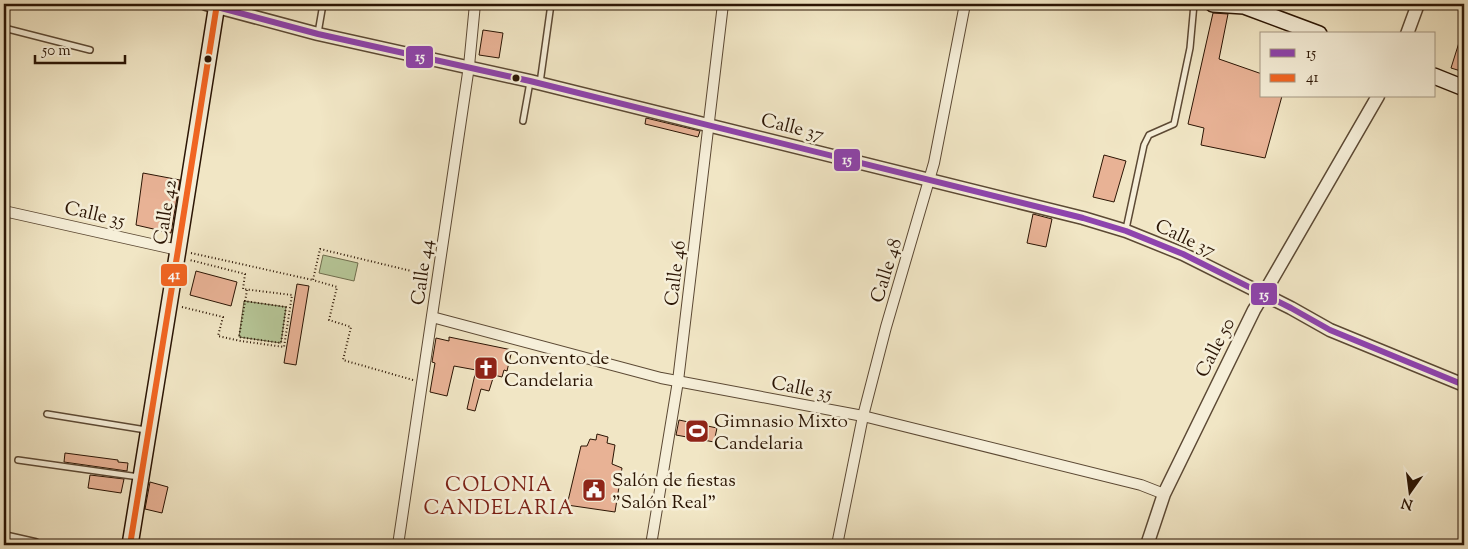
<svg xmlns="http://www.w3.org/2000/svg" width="1468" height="549" viewBox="0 0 1468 549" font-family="'Sorts Mill Goudy',serif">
<rect width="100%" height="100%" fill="#f1e6c5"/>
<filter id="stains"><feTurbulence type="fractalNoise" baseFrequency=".004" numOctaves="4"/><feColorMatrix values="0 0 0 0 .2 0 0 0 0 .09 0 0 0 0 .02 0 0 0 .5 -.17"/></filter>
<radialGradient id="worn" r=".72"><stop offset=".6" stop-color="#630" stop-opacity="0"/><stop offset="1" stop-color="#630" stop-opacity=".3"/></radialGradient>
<!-- green -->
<g fill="#b6c697" stroke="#706e4e">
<polygon points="323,255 358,263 354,281 319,273"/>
<polygon points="244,301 286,307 281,343 239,337"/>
</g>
<!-- building -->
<g fill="#e8b295" stroke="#2b1504">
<polygon points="1213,13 1228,14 1219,59 1262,74 1262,96 1282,96 1265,158 1201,145 1204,128 1188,124"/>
<polygon points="483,30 503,33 499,58 479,55"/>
<polygon points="1462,33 1464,33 1464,72 1451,68"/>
<polygon points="646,118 700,131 698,137 645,124"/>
<polygon points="1104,155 1126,161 1114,202 1093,197"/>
<polygon points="143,173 180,180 171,233 136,225"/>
<polygon points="1033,214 1052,219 1046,247 1027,243"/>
<polygon points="196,271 237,282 231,306 190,295"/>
<polygon points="297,284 309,286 296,365 284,363"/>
<polygon points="449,337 512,350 507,371 504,370 502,377 494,375 489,391 481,389 475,411 467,409 476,370 454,366 447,396 430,392 435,363 432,362 436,338 449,341"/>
<polygon points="679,420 717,428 714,442 676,435"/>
<polygon points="597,434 608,437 607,443 615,445 612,464 622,468 615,512 567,505 581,446 587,446 590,439 596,440"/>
<polygon points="65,453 118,460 118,462 128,463 127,471 64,462"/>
<polygon points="90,475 124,479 121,493 88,488"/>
<polygon points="150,482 168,487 162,513 145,509"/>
</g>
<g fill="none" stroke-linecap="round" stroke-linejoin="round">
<!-- service casing -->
<g stroke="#5c4934" stroke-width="8">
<g id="service">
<polyline points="711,4 723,6"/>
<polyline points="4,28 90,50"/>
<polyline points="318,33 323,4"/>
<polyline points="540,83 551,4"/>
<polyline points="523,121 530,82"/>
<polyline points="1126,229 1144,145 1149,135 1174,124 1190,48 1194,4"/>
<polyline points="47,414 146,430"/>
<polyline points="18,460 139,477"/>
</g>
</g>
<!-- minor casing -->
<g stroke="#5c4934" stroke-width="12">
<g id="minor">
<polyline points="4,211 178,250"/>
<polyline points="432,317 661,378 863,416 1141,485 1164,494"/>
<polyline points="398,545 469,66 475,4"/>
<polyline points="651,545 678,381 723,4"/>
<polyline points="837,545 863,416 886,327 934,163 965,4"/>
</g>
</g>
<!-- tertiary casing -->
<g stroke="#5c4934" stroke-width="15">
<g id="tertiary">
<polyline points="206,4 318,34 530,81 1083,218 1126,231 1183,254 1291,308 1330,330 1464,385"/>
<polyline points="1407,34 1418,4"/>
<polyline points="4,538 35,545"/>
<polyline points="1147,545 1164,494 1254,310 1263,295 1378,96"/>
</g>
</g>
<!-- secondary casing -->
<g stroke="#2b1504" stroke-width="18">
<g id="secondary">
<polyline points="1213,4 1244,6 1319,34"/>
<polyline points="1434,76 1464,88"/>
<polyline points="130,545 178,250 217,4"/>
</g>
</g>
<!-- path -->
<g stroke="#2b1504" stroke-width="2" stroke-dasharray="1 2.5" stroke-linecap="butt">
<polyline points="191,253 313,280"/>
<polyline points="244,301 286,307 281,343 239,337 247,290"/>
<polyline points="182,307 223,317 218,336 241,341 284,347 292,295 243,289 245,274 190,260"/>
<polyline points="413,380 343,360 351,327 329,320 337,287 313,280 320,249 428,275"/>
</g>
<!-- service -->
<use href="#service" stroke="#f6efd9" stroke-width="5"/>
<!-- minor -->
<use href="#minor" stroke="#f6efd9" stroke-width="10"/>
<!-- tertiary -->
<use href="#tertiary" stroke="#f6efd9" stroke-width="12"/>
<!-- secondary -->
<use href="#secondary" stroke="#f6efd9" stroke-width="15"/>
<!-- bus-1 casing -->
<g stroke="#f6efd9" stroke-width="10">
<polyline id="bus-1" points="206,4 318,34 530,81 1083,218 1126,231 1183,254 1291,308 1330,330 1464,385"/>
</g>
<!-- bus-2 casing -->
<g stroke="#f6efd9" stroke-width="10">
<polyline id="bus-2" points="130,545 178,250 217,4"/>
</g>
<!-- bus-1 -->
<use href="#bus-1" stroke="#8e44ad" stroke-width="6"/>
<!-- bus-2 -->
<use href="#bus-2" stroke="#f26522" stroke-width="6"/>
</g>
<!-- icons -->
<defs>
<g id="church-square" transform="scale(1.25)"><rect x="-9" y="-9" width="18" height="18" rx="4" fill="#8f2418" stroke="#f6efd9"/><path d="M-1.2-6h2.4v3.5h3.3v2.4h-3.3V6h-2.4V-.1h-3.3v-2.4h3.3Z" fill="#fff"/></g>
<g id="stadium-square" transform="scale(1.25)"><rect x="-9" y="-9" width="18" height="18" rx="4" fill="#8f2418" stroke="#f6efd9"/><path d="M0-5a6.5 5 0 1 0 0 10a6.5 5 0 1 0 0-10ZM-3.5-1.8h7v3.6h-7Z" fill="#fff"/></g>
<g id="civic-square" transform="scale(1.25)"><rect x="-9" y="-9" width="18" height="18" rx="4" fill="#8f2418" stroke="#f6efd9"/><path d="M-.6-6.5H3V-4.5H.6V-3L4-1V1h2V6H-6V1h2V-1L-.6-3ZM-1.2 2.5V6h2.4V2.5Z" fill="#fff"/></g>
</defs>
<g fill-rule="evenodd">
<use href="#church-square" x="486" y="368"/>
<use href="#stadium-square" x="697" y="431"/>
<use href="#civic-square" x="594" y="490"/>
</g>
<!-- markers -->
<g fill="#2b1504" stroke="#f6efd9" stroke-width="2">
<circle cx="208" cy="59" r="4.5"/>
<circle cx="516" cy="78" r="4.5"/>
</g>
<g text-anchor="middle" stroke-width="5" stroke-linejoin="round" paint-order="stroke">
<!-- street labels -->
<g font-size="19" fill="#2b1504" stroke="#f6efd9">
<text transform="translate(793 126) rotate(14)" y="7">Calle 37</text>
<text transform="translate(164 212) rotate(-81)" y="7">Calle 42</text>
<text transform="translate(95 213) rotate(13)" y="7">Calle 35</text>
<text transform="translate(1186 237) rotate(25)" y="7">Calle 37</text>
<text transform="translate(885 270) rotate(-73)" y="7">Calle 48</text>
<text transform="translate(421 272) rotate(-82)" y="7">Calle 44</text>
<text transform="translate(674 273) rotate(-83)" y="7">Calle 46</text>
<text transform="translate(1214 347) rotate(-63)" y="7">Calle 50</text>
<text transform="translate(802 387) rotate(11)" y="7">Calle 35</text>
</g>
<!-- poi labels -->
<g font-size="19" fill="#2b1504" stroke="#f6efd9" text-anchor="start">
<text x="504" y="364">Convento de<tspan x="504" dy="22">Candelaria</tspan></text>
<text x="714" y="427">Gimnasio Mixto<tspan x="714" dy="22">Candelaria</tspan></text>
<text x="612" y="486">Salón de fiestas<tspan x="612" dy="22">"Salón Real"</tspan></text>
</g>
<!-- neighbourhood labels -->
<g font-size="20" letter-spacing="1" fill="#7a1f14" stroke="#f6efd9">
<text x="499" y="491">COLONIA<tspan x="499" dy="23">CANDELARIA</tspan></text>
</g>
</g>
<g stroke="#f6efd9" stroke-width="2">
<rect x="405" y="45" width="29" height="24" rx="5" fill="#8e44ad"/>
<rect x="833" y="148" width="28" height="24" rx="5" fill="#8e44ad"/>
<rect x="160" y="263" width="28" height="24" rx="5" fill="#f26522"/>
<rect x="1250" y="282" width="28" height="24" rx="5" fill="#8e44ad"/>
</g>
<g font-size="14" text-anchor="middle" font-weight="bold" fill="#fff">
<text x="420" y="61">15</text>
<text x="847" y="164">15</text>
<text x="174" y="279">41</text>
<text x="1264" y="299">15</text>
</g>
<!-- margin -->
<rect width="1468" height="549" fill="none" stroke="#f1e6c5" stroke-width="20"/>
<rect x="5" y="5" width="1458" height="539" fill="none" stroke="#2b1504" stroke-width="2.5"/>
<rect x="10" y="10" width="1448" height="529" fill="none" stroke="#2b1504"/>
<!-- legend -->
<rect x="1260" y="32" width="175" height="65" fill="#f6efd9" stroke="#a59884"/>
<rect x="1270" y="49" width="25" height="8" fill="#8e44ad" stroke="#a59884"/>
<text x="1306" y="58" font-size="15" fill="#2b1504">15</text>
<rect x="1270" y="74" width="25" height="8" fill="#f26522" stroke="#a59884"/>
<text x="1306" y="82" font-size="15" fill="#2b1504">41</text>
<!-- north arrow -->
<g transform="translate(1410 492) rotate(194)" stroke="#f6efd9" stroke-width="4" paint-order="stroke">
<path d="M0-4L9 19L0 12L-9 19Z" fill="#2b1504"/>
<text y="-8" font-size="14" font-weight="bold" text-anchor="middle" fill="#2b1504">N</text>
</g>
<!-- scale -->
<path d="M35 55v8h90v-8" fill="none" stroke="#2b1504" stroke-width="2.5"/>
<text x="42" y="55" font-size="15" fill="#2b1504" stroke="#f6efd9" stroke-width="4" paint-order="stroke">50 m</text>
<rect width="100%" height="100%" filter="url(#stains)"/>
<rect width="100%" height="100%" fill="url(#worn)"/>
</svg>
